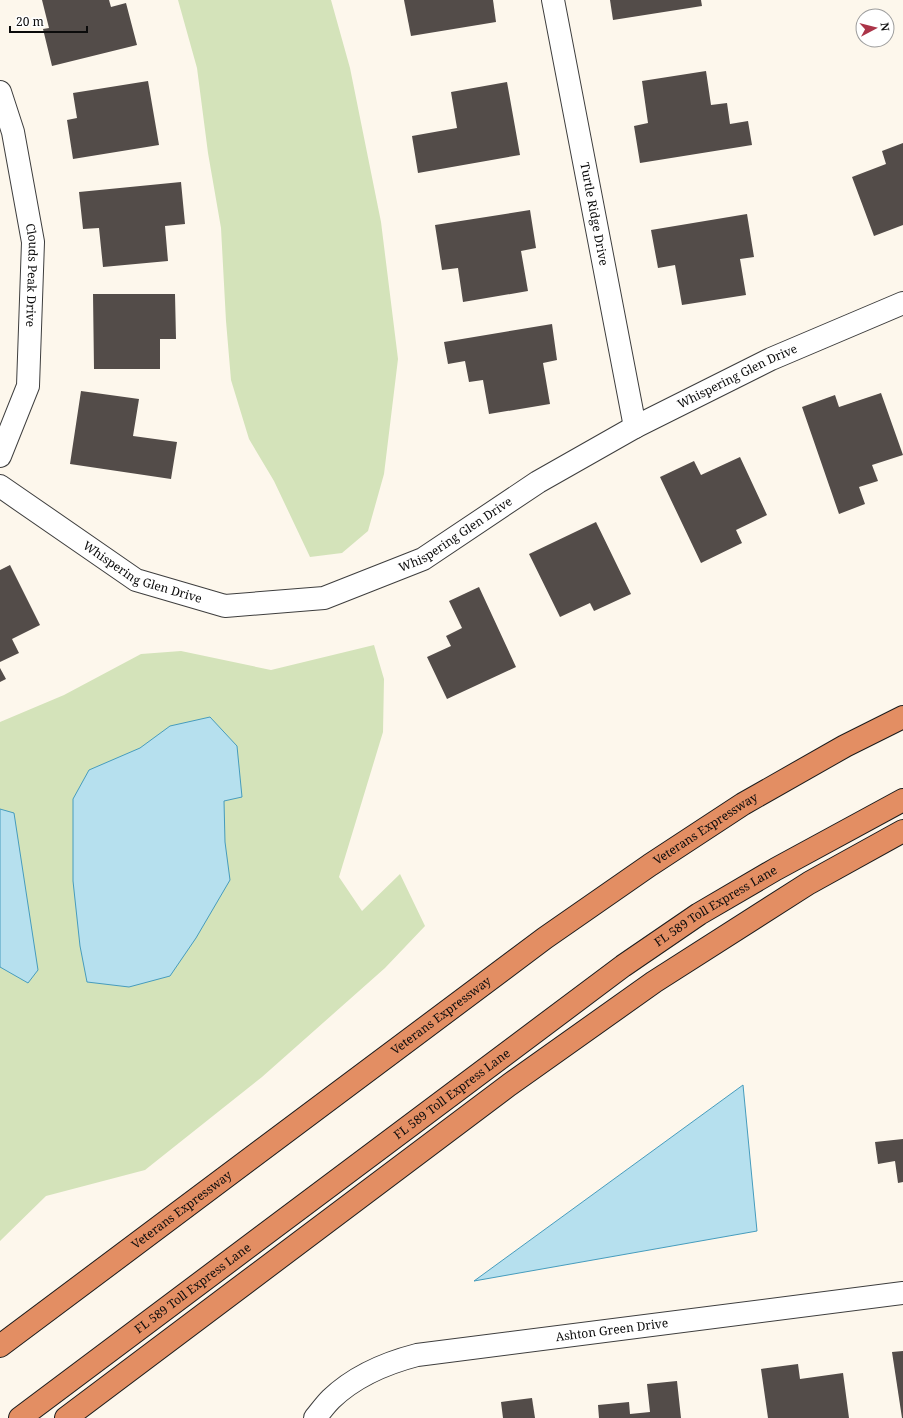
<svg xmlns="http://www.w3.org/2000/svg" width="903" height="1418" viewBox="0 0 903 1418" font-family="'Noto Serif',serif">
<rect width="100%" height="100%" fill="#fdf7ec"/>
<!-- green -->
<g fill="#d4e3ba">
<polygon points="178,0 331,0 350,68 381,222 398,359 384,474 368,531 342,553 310,557 274,481 249,439 231,380 226,321 221,228 208,153 197,68"/>
<polygon points="374,645 384,679 383,732 339,877 362,911 400,874 425,926 385,968 262,1077 145,1170 46,1196 0,1241 0,722 64,695 141,654 181,651 271,670"/>
</g>
<!-- water -->
<g fill="#b6e0ee" stroke="#469cbd">
<polygon points="210,717 237,746 242,797 224,801 225,842 230,880 196,938 170,976 129,987 87,982 80,946 73,881 73,799 89,770 140,748 170,726"/>
<polygon points="0,809 14,813 38,970 28,983 0,967"/>
<polygon points="743,1085 757,1231 474,1281"/>
</g>
<!-- building -->
<g fill="#534c49">
<polygon points="42,0 109,0 111,7 126,3 137,45 52,66 43,29 49,28"/>
<polygon points="404,0 493,0 496,22 411,36"/>
<polygon points="610,0 701,0 702,6 613,20"/>
<polygon points="706,71 711,105 727,103 730,124 748,121 752,145 640,163 634,126 648,123 642,81"/>
<polygon points="148,81 159,145 73,159 67,120 77,118 73,93"/>
<polygon points="507,82 520,155 418,173 412,136 457,128 451,92"/>
<polygon points="903,143 903,225 874,236 852,177 886,164 882,151"/>
<polygon points="181,182 185,224 165,226 168,261 103,267 99,228 83,229 79,192"/>
<polygon points="530,210 536,248 521,251 528,291 463,302 458,268 442,270 435,225"/>
<polygon points="747,214 754,257 740,259 746,295 682,305 675,265 658,268 651,230"/>
<polygon points="93,294 175,294 176,339 160,339 160,369 94,369"/>
<polygon points="552,324 557,360 543,363 550,404 489,414 483,380 469,382 465,361 448,364 444,342"/>
<polygon points="81,391 139,399 133,436 177,442 171,479 70,464"/>
<polygon points="881,393 903,455 872,465 878,481 859,487 865,504 839,514 802,407 835,395 839,407"/>
<polygon points="740,457 767,515 736,530 742,543 701,563 660,477 694,461 701,475"/>
<polygon points="596,522 631,594 594,611 590,603 560,617 529,554"/>
<polygon points="10,565 40,625 12,639 19,653 0,662 0,570"/>
<polygon points="479,587 516,667 447,699 427,657 451,646 446,636 462,628 449,601"/>
<polygon points="0,668 6,679 0,682"/>
<polygon points="903,1139 903,1182 898,1183 895,1161 878,1164 875,1142"/>
<polygon points="903,1351 903,1418 902,1418 892,1352"/>
<polygon points="798,1364 800,1379 843,1373 849,1418 768,1418 761,1369"/>
<polygon points="677,1381 681,1418 599,1418 598,1405 629,1402 630,1414 650,1412 647,1384"/>
<polygon points="532,1398 535,1418 503,1418 501,1402"/>
</g>
<g fill="none" stroke-linecap="round" stroke-linejoin="round">
<!-- minor casing -->
<g stroke="#3e3e3e" stroke-width="24">
<g id="minor">
<path id="s1" d="M553,0L635,427"/>
<path id="s2" d="M0,92L13,132L33,242L28,386L0,456"/>
<path id="s3" d="M0,486L136,580L225,606L324,598L423,559L538,482L635,427L771,359L903,303"/>
<path id="s4" d="M315,1418C320,1412 325,1405 331,1399C355,1376 386,1363 417,1355L903,1293"/>
</g>
</g>
<!-- highway casing -->
<g stroke="#1c1c1c" stroke-width="24">
<g id="highway">
<path id="s5" d="M0,1346L545,938L650,865L743,804L845,746L903,717"/>
<path id="s6" d="M20,1418L623,966L699,914L776,869L903,800"/>
<polyline points="66,1418 509,1085 654,982 809,883 903,831"/>
</g>
</g>
<!-- minor -->
<use href="#minor" stroke="#fff" stroke-width="22"/>
<!-- highway -->
<use href="#highway" stroke="#e38e63" stroke-width="22"/>
</g>
<g text-anchor="middle" stroke-width="4" stroke-linejoin="round" paint-order="stroke">
<!-- street labels -->
<g font-size="12" fill="#0b0b0b" stroke="#fff">
<text dy="4" stroke="none"><textPath href="#s1" startOffset="218">Turtle Ridge Drive</textPath></text>
<text dy="4" stroke="none"><textPath href="#s2" startOffset="187">Clouds Peak Drive</textPath></text>
<text dy="4" stroke="none"><textPath href="#s3" startOffset="828">Whispering Glen Drive</textPath></text>
<text dy="4" stroke="none"><textPath href="#s3" startOffset="504">Whispering Glen Drive</textPath></text>
<text dy="4" stroke="none"><textPath href="#s3" startOffset="168">Whispering Glen Drive</textPath></text>
<text dy="4" stroke="none"><textPath href="#s5" startOffset="875">Veterans Expressway</textPath></text>
<text dy="4" stroke="none"><textPath href="#s6" startOffset="864">FL 589 Toll Express Lane</textPath></text>
<text dy="4" stroke="none"><textPath href="#s5" startOffset="551">Veterans Expressway</textPath></text>
<text dy="4" stroke="none"><textPath href="#s6" startOffset="540">FL 589 Toll Express Lane</textPath></text>
<text dy="4" stroke="none"><textPath href="#s5" startOffset="227">Veterans Expressway</textPath></text>
<text dy="4" stroke="none"><textPath href="#s6" startOffset="216">FL 589 Toll Express Lane</textPath></text>
<text dy="4" stroke="none"><textPath href="#s4" startOffset="319">Ashton Green Drive</textPath></text>
</g>
</g>
<!-- north arrow -->
<g transform="translate(875 28) rotate(83)"><circle r="19" fill="#ffffff" stroke="#9d9d9d"/>
<path d="M0-3L7 15L0 10L-7 15Z" fill="#ab3448"/>
<text y="-6" font-size="11" font-weight="bold" text-anchor="middle" fill="#0b0b0b">N</text>
</g>
<!-- scale -->
<path d="M10 26v6h77v-6" fill="none" stroke="#0b0b0b" stroke-width="2"/>
<text x="16" y="26" font-size="12" fill="#0b0b0b" stroke="#ffffff" stroke-width="3" paint-order="stroke">20 m</text>
</svg>
